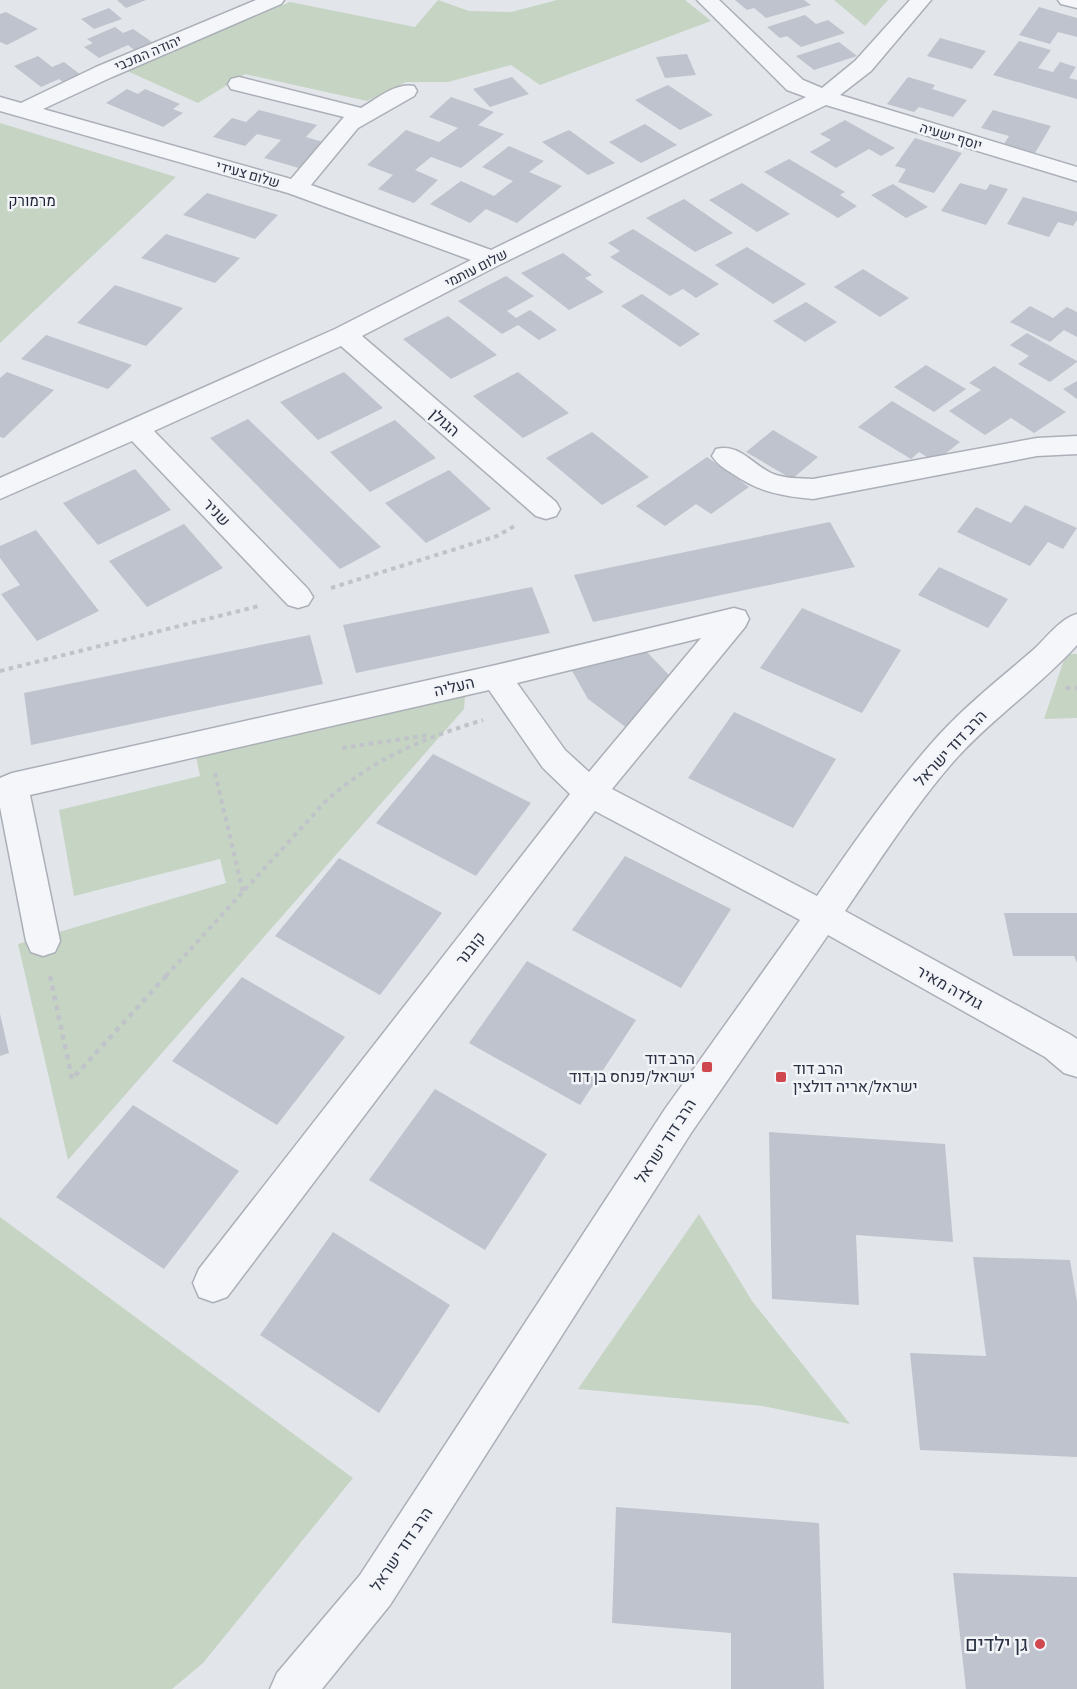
<svg xmlns="http://www.w3.org/2000/svg" width="1077" height="1689" viewBox="0 0 1077 1689" font-family="'Source Sans 3',Heebo,sans-serif">
<rect width="100%" height="100%" fill="#e2e5ea"/>
<!-- green -->
<g fill="#c6d4c3">
<polygon points="438,0 469,11 511,12 557,0 685,0 711,21 540,85 511,65 448,82 406,82 367,101 245,74 198,103 125,70 290,2 415,27"/>
<polygon points="834,0 888,0 865,26"/>
<polygon points="0,123 176,177 0,343"/>
<polygon points="1066,654 1077,654 1077,718 1044,719"/>
<polygon points="465,696 464,709 68,1160 18,944 226,883 220,859 74,896 59,810 200,776 196,756"/>
<polygon points="699,1214 752,1301 850,1424 763,1406 578,1389"/>
<polygon points="0,1217 353,1478 203,1663 172,1689 0,1689"/>
</g>
<!-- building -->
<g fill="#bfc3cd">
<polygon points="117,0 146,0 126,8"/>
<polygon points="735,0 804,0 811,5 766,18 754,8 747,10"/>
<polygon points="1039,7 1077,18 1077,37 1058,32 1050,44 1019,35"/>
<polygon points="109,8 122,19 94,29 81,19"/>
<polygon points="6,12 38,29 7,45 0,42 0,14"/>
<polygon points="805,15 816,24 828,20 845,33 801,47 787,36 780,38 767,27"/>
<polygon points="115,27 123,33 133,29 152,42 134,50 128,45 99,58 84,47 93,43 87,39"/>
<polygon points="940,38 986,51 972,69 927,56"/>
<polygon points="1019,41 1051,50 1038,68 1053,72 1060,62 1076,67 1069,78 1077,80 1077,99 993,75"/>
<polygon points="839,42 857,56 814,70 796,56"/>
<polygon points="687,54 696,75 665,78 656,57"/>
<polygon points="38,56 52,67 64,62 81,75 63,82 59,79 41,87 14,66"/>
<polygon points="512,77 529,94 490,107 473,89"/>
<polygon points="908,77 935,85 932,89 967,100 953,117 919,107 914,112 887,104"/>
<polygon points="668,85 713,115 680,130 635,100"/>
<polygon points="127,89 138,94 145,89 180,104 173,109 183,113 163,127 106,103"/>
<polygon points="451,97 494,112 478,125 504,134 461,168 431,157 415,170 438,180 414,203 378,189 393,175 367,165 406,130 439,142 458,128 429,117"/>
<polygon points="259,110 317,125 306,137 323,142 299,168 264,158 281,140 257,134 245,146 213,137 232,118 246,122"/>
<polygon points="993,110 1051,126 1035,153 1004,144 1009,136 981,128"/>
<polygon points="845,120 868,133 895,148 881,156 869,149 836,168 810,152 831,140 820,134"/>
<polygon points="645,124 677,145 641,163 609,142"/>
<polygon points="569,130 615,163 588,175 542,142"/>
<polygon points="915,138 962,153 934,193 898,182 906,169 895,166"/>
<polygon points="509,146 544,161 529,172 562,186 517,223 486,209 470,223 430,204 461,181 494,196 513,181 482,167"/>
<polygon points="789,159 845,192 840,195 857,206 838,218 764,172"/>
<polygon points="742,183 790,214 757,232 709,200"/>
<polygon points="960,183 986,190 990,184 1008,189 986,225 941,211"/>
<polygon points="893,184 928,207 906,218 871,195"/>
<polygon points="207,193 278,215 255,239 183,215"/>
<polygon points="1023,197 1077,212 1077,220 1073,226 1058,222 1049,237 1007,224"/>
<polygon points="684,199 733,233 695,252 646,218"/>
<polygon points="633,229 719,284 696,298 683,289 670,296 610,257 620,251 608,243"/>
<polygon points="166,234 240,258 215,283 141,258"/>
<polygon points="747,247 806,284 773,304 715,265"/>
<polygon points="563,253 592,275 585,278 604,292 569,310 521,273"/>
<polygon points="863,269 909,298 880,317 834,287"/>
<polygon points="506,276 534,296 507,311 516,318 530,310 557,330 539,340 518,325 502,334 458,301"/>
<polygon points="115,285 183,308 146,346 77,323"/>
<polygon points="642,294 700,334 680,347 621,306"/>
<polygon points="806,302 837,322 805,342 773,321"/>
<polygon points="1030,306 1053,318 1067,307 1077,312 1077,337 1064,330 1050,342 1010,322"/>
<polygon points="448,316 497,355 451,379 403,339"/>
<polygon points="1027,333 1077,361 1077,362 1050,382 1018,364 1029,356 1010,345"/>
<polygon points="46,335 132,365 108,389 21,359"/>
<polygon points="926,365 966,389 934,412 894,387"/>
<polygon points="994,366 1066,412 1034,433 1011,418 985,435 949,411 981,390 969,383"/>
<polygon points="7,372 54,390 4,438 0,437 0,378"/>
<polygon points="344,372 383,408 318,440 280,402"/>
<polygon points="518,372 569,413 523,438 473,396"/>
<polygon points="1077,381 1077,399 1063,389"/>
<polygon points="892,401 960,442 935,462 919,452 911,459 858,427"/>
<polygon points="248,419 381,547 340,569 210,438"/>
<polygon points="395,420 436,458 370,492 330,452"/>
<polygon points="773,430 818,457 792,479 746,452"/>
<polygon points="592,432 649,477 602,505 546,458"/>
<polygon points="707,457 749,487 711,514 696,504 665,526 636,506"/>
<polygon points="135,469 171,510 98,545 63,503"/>
<polygon points="449,470 491,509 426,543 385,503"/>
<polygon points="1025,505 1077,528 1063,549 1048,542 1030,566 957,532 976,507 1011,523"/>
<polygon points="830,522 855,567 593,622 574,575"/>
<polygon points="184,524 223,568 147,607 109,561"/>
<polygon points="36,530 99,611 37,641 1,594 20,585 0,558 0,546"/>
<polygon points="939,567 1008,599 988,628 918,595"/>
<polygon points="532,587 550,633 356,673 343,625"/>
<polygon points="802,608 901,650 862,713 760,668"/>
<polygon points="310,635 323,684 31,745 24,693"/>
<polygon points="644,649 669,675 627,728 588,699 571,669"/>
<polygon points="734,712 836,759 793,828 688,778"/>
<polygon points="433,754 531,803 476,876 376,823"/>
<polygon points="625,856 731,909 681,988 572,930"/>
<polygon points="339,858 442,913 380,995 275,936"/>
<polygon points="1004,913 1077,913 1077,963 1074,956 1013,956"/>
<polygon points="527,961 636,1020 580,1105 469,1043"/>
<polygon points="242,977 345,1037 277,1125 172,1061"/>
<polygon points="0,1014 9,1053 0,1056"/>
<polygon points="435,1089 547,1154 485,1250 369,1180"/>
<polygon points="133,1105 239,1171 164,1269 56,1197"/>
<polygon points="769,1132 945,1144 953,1242 856,1235 859,1305 772,1299"/>
<polygon points="333,1232 450,1305 379,1413 260,1335"/>
<polygon points="973,1257 1070,1260 1077,1302 1077,1457 920,1450 910,1353 986,1356"/>
<polygon points="616,1507 819,1523 824,1689 731,1689 731,1633 612,1623"/>
<polygon points="953,1573 1077,1577 1077,1689 966,1689"/>
</g>
<g fill="none" stroke-linecap="round" stroke-linejoin="round">
<!-- minor casing -->
<g stroke="#abafb8" stroke-width="3">
<g id="minor">
<path d="M256,0H284L281,4L112,77L43,109L291,179L344,117L231,89L228,84L231,79L239,77L361,108C376,99 396,82 414,86L417,91L414,96L358,128L311,185L491,250L806,97L787,90L697,0H719L803,80L822,88L855,61L910,0H931L871,71L840,95L1077,167V181L826,105L501,264L362,336L556,502L560,509L556,516L546,519L536,516L341,346L154,431L308,589L313,597L308,605L298,608L288,605L132,441L0,499V478L335,329L471,260L288,193L0,111V97L21,103L96,67Z"/>
<polygon points="1058,0 1077,0 1077,8 1061,4"/>
<path d="M1077,436V454L1037,456L813,499C782,496 759,492 733,474C725,469 717,464 712,456L716,449C739,443 752,464 771,473C784,479 799,478 813,479L1037,438Z"/>
<path d="M734,608L745,611L749,619L745,627L612,789L817,896C853,844 889,792 930,745C960,710 997,681 1032,651C1046,639 1059,619 1077,614V645C1039,687 991,719 953,762C913,808 880,860 845,911L1071,1035L1077,1039V1077L1064,1073L1045,1057L828,935L691,1133L390,1605L322,1689H270L277,1673L360,1575L665,1109L800,920L595,811L227,1297L213,1302L199,1297L193,1283L199,1269L570,794L543,768L489,690L30,795L60,941L55,952L43,956L31,952L26,941L0,807V778L12,773L496,665ZM701,638L589,772L565,750L517,683Z"/>
</g>
</g>
<!-- path-far1 -->
<g stroke="#c0c3c9" stroke-width="4" stroke-dasharray="4.5 4.5" stroke-linecap="butt">
<polyline points="331,588 497,536 516,525"/>
<polyline points="0,671 259,606"/>
<polyline points="1066,688 1077,688"/>
<polyline points="342,748 429,735"/>
<polyline points="215,773 243,892"/>
<path d="M166,976L326,801C374,758 422,739 483,720"/>
</g>
<!-- path -->
<polyline stroke="#c0c3c9" stroke-width="4.5" stroke-dasharray="5 5" stroke-linecap="butt" points="50,976 72,1079 168,974"/>
<!-- minor -->
<use href="#minor" fill="#f5f6f9" fill-rule="evenodd"/>
</g>
<!-- markers -->
<g fill="#cf484f" stroke="#f2f4f8" stroke-width="2">
<rect x="701" y="1061" width="12" height="12" rx="3"/>
<rect x="775" y="1071" width="12" height="12" rx="3"/>
<circle cx="1040" cy="1644" r="6"/>
</g>
<g text-anchor="middle" stroke-width="5" stroke-linejoin="round" paint-order="stroke">
<!-- far-street labels -->
<g font-size="14" fill="#2a3142" stroke="#f2f4f8">
<text transform="translate(148 53) rotate(-23)" y="5">יהודה המכבי</text>
<text transform="translate(951 136) rotate(17)" y="5">יוסף ישעיה</text>
<text transform="translate(248 174) rotate(16)" y="5">שלום צעידי</text>
<text transform="translate(476 268) rotate(-27)" y="5">שלום עותמי</text>
</g>
<!-- far-neighbourhood labels -->
<g font-size="15" fill="#1c2233" stroke="#f2f4f8">
<text x="32" y="206">מרמורק</text>
</g>
<!-- street labels -->
<g font-size="16" fill="#2a3142" stroke="#f2f4f8">
<text transform="translate(445 422) rotate(41)" y="6">הגולן</text>
<text transform="translate(217 512) rotate(46)" y="6">שניר</text>
<text transform="translate(454 686) rotate(-13)" y="6">העליה</text>
<text transform="translate(950 748) rotate(-47)" y="6">הרב דוד ישראל</text>
<text transform="translate(470 948) rotate(-52)" y="6">קובנר</text>
<text transform="translate(950 987) rotate(29)" y="6">גולדה מאיר</text>
<text transform="translate(665 1141) rotate(-57)" y="6">הרב דוד ישראל</text>
<text transform="translate(401 1549) rotate(-56)" y="6">הרב דוד ישראל</text>
</g>
<!-- poi labels -->
<g font-size="16" fill="#2a3142" stroke="#f2f4f8" text-anchor="end">
<text x="695" y="1064">הרב דוד<tspan x="695" dy="18">ישראל/פנחס בן דוד</tspan></text>
<text x="793" y="1074" text-anchor="start">הרב דוד<tspan x="793" dy="18">ישראל/אריה דולצין</tspan></text>
</g>
<!-- near-poi labels -->
<g font-size="20" fill="#2a3142" stroke="#f2f4f8" text-anchor="end">
<text x="1028" y="1651">גן ילדים</text>
</g>
</g>
</svg>
